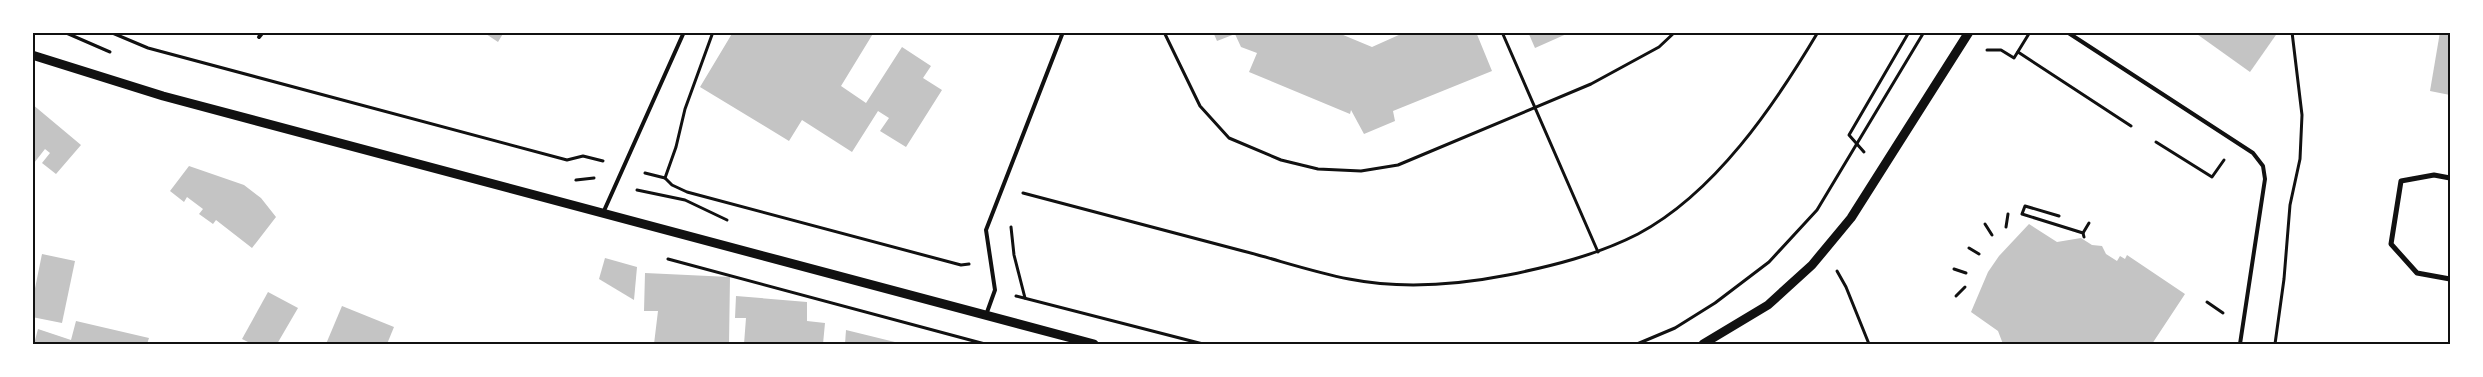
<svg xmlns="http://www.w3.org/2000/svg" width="2483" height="377" viewBox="0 0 2483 377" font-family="'Roboto Condensed',sans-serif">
<rect width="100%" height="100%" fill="#fff"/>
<!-- building -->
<g fill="#c4c4c4">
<polygon points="483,32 504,32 498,42"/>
<polygon points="733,32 874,32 841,86 866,103 902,47 931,66 923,78 942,90 906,147 880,131 889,118 878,111 852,152 802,120 789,141 700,87"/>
<polygon points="1213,32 1336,32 1372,47 1401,34 1401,32 1476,32 1492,71 1393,111 1395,121 1364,134 1351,110 1350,114 1249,72 1257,53 1241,47 1235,34 1217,41"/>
<polygon points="1528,32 1571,32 1535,48"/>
<polygon points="2194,32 2278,32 2250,72"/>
<polygon points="2440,32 2450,32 2450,95 2430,91"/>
<polygon points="32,104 81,145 56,174 42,163 50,153 45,149 34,163 32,161"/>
<polygon points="189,166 244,185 261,198 276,217 252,248 216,220 213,224 199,214 203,209 187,197 184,202 170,191"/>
<polygon points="2029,224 2057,242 2081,238 2092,245 2102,246 2106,254 2117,261 2120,256 2125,259 2127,255 2185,294 2152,344 2003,344 1998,331 1971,312 1988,272 1999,256"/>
<polygon points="42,254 75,261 62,323 32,317 32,303"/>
<polygon points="605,258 637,267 634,300 599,279"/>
<polygon points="645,273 730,277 729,344 654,344 658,311 644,311"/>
<polygon points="268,292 298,308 277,344 252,344 242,339"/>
<polygon points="736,296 807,302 807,321 825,323 823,344 744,344 746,318 735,318"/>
<polygon points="342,306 394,327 387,344 326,344"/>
<polygon points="76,321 149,338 147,344 34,344 38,329 71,340"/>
<polygon points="846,330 903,344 845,344"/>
</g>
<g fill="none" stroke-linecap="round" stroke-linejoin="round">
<!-- path -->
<g stroke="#111" stroke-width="3">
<polyline points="64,32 110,52"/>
<polyline points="110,32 148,48 567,160 583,156 603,161"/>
<polyline points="1164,32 1200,106 1229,138 1281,160 1318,169 1361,171 1398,165 1591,84 1659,47 1675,32"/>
<polyline points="1502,32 1598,252"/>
<polyline points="1987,50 2001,50 2014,58 2030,32"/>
<polyline points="2018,52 2131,126"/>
<polyline points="2156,142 2212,177 2224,160"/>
<polyline points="1864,152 1849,135 1909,32"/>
<polyline points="645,173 665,178 672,185 687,192 961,265 969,264"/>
<polyline points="665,178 676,147 685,109 713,32"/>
<polyline points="576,180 594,178"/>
<polyline points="637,190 685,200 727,220"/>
<path d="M1023,193C1096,212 1170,232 1243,251C1278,260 1313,272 1349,279C1400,289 1457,285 1508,275C1552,266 1597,255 1638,234C1715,193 1774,106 1818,32"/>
<polyline points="2059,216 2025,206 2022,214 2083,233 2084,237"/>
<polyline points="1985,224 1992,235"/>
<polyline points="1011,227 1014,255 1025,298"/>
<polyline points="2006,227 2008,214"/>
<polyline points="2083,233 2089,223"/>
<polyline points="1969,248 1979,254"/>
<polyline points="668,259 985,344"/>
<polyline points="1954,269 1966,273"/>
<polyline points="1837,271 1846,287 1869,344"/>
<polyline points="1016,296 1203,344"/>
<polyline points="1956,296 1965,287"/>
<polyline points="2207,302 2223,313"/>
<polyline points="1637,344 1675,328 1715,303 1769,262 1817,210 1924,32"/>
<polyline points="2275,344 2284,279 2290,205 2300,159 2302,115 2292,32"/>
</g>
<!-- service -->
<g stroke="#111" stroke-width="4">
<polyline points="2067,32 2253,153 2263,166 2265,179 2240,344"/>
<polyline points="259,37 263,32"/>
<polyline points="603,213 684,32"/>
<polyline points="986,315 995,290 986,230 1063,32"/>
</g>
<!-- minor -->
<polyline stroke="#111" stroke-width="5" points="2450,178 2434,175 2401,181 2391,244 2417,273 2450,279"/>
<!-- tertiary -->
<g stroke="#111" stroke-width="9">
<polyline points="32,55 163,96 1094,344"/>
<polyline points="1703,344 1768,305 1812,265 1851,218 1969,32"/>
</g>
</g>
<!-- border -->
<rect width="2483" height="377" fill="none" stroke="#ffffff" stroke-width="68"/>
<rect x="34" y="34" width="2415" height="309" fill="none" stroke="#111" stroke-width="2"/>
</svg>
